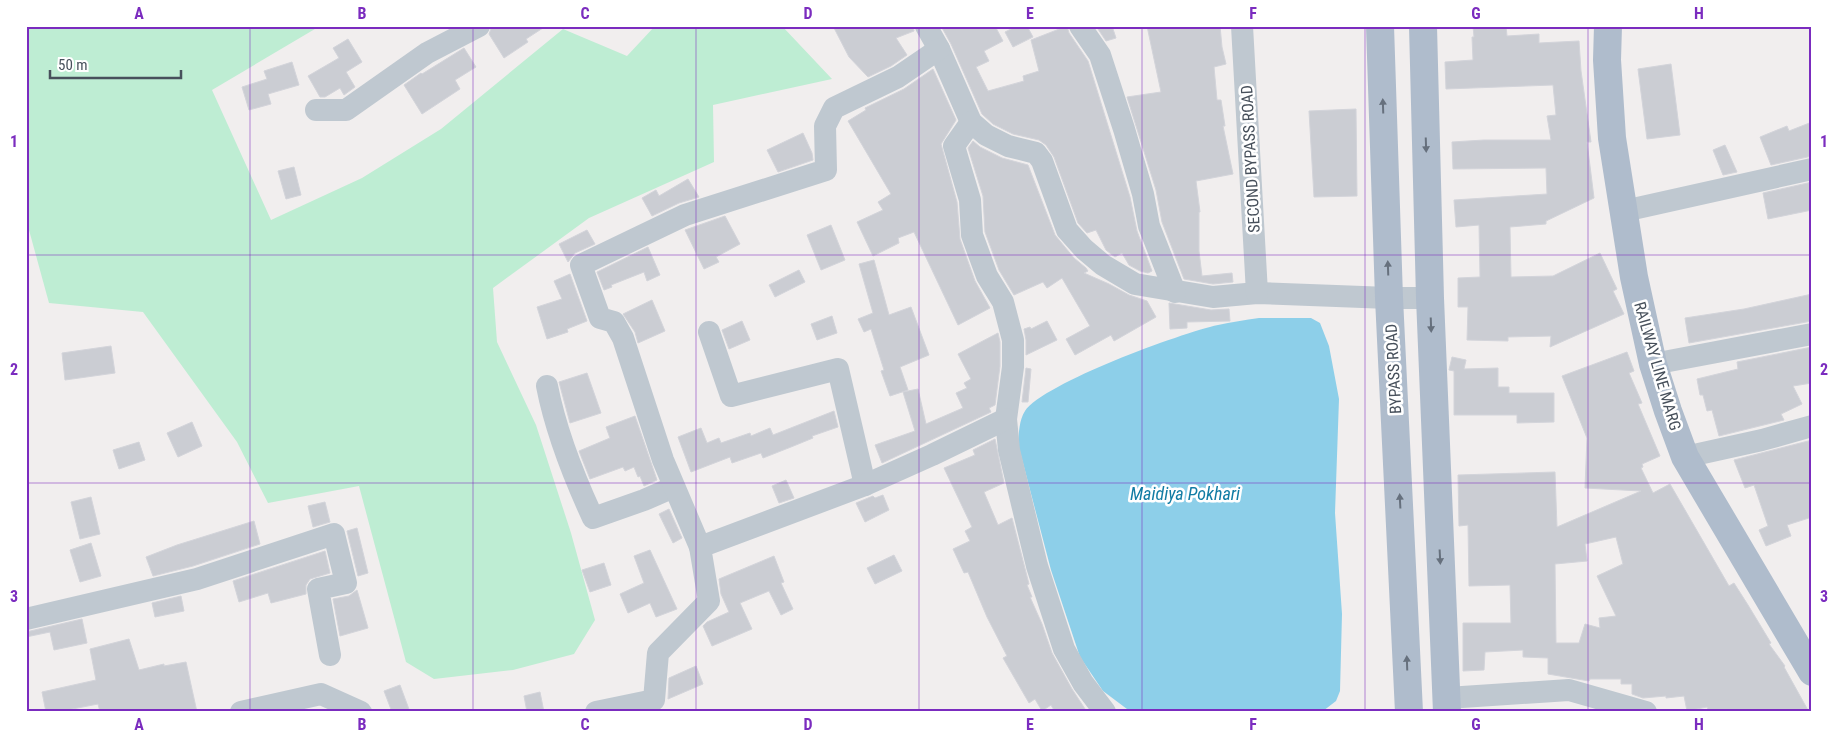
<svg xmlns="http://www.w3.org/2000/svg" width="1838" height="738" viewBox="0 0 1838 738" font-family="'Roboto Condensed',sans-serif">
<rect width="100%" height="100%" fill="#f1eeee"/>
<!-- green -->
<polygon fill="#beedd3" points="26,26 320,26 212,90 271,220 362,178 441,129 563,29 627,56 655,26 782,26 832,79 713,105 714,162 589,218 493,288 497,342 536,425 571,533 595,620 574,654 513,670 434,679 406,662 359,486 268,503 237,442 143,312 49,303 29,230 26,230"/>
<!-- water -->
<path fill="#8dcfe9" d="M1259,318H1311L1320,323L1329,346L1339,399L1335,513L1342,614L1340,691L1336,701L1323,711L1131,712L1103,691L1080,657L1051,570L1018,444C1019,433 1019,420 1025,411C1044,383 1181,333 1218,325C1231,322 1245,320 1259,318Z"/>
<!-- building -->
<g fill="#cbcdd3" stroke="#d3d4da" fill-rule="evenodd">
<polygon points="492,26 546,26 526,39 528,42 504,58 489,34"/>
<polygon points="833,26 913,26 914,31 896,38 907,55 891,66 868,77 849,57"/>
<polygon points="941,26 995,26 1003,41 984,51 989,61 976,67 988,91 1024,81 1023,76 1039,71 1031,40 1067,26 1069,33 1088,61 1130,197 1137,231 1152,271 1148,273 1140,271 1129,265 1122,253 1115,257 1111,254 1106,250 1096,230 1087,233 1078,223 1054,157 1046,145 1039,140 1013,134 993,124 982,114 951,44"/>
<polygon points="1017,26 1027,26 1033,37 1013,47 1005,32"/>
<polygon points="1096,26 1112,26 1116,38 1106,41"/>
<polygon points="1147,26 1220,26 1222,47 1226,64 1214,67 1217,100 1221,100 1225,126 1223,126 1233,174 1196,181 1200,212 1199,212 1199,251 1202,276 1232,273 1233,282 1213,284 1184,279 1162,222 1156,190 1127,97 1161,92"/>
<polygon points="1473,26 1506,26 1507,36 1539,34 1539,43 1579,41 1581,71 1591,142 1587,142 1594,198 1546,221 1546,224 1510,227 1511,277 1553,276 1600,253 1617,289 1613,291 1624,314 1550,347 1551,336 1508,337 1508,341 1467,340 1468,307 1458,307 1458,278 1480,277 1479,225 1456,227 1454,200 1547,194 1546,168 1453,169 1452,142 1484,140 1551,140 1547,116 1556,115 1553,85 1446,89 1445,62 1473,60 1472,37 1474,37"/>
<polygon points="348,39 362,62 346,72 355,87 344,95 340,88 325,97 320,97 308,76 339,58 333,48"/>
<polygon points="464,48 476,67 455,80 460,89 422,114 404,85 421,73 422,74"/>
<polygon points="292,62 299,85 268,94 271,104 249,110 242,87 267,79 264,71"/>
<polygon points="1671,64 1680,135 1647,139 1638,69"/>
<polygon points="933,69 956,120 941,144 957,202 960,239 975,281 990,308 958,325 914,232 898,238 899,243 873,256 857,222 883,210 878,202 891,194 848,121 866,110 865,108 904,89"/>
<polygon points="1356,109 1357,196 1314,197 1309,111"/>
<polygon points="1812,122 1812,156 1771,165 1760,137 1787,126 1789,131"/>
<polygon points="803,133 812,153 813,160 778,172 767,150"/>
<polygon points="973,141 980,147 1002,158 1028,165 1055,235 1074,258 1086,268 1088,271 1084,273 1109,284 1129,295 1147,301 1156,317 1114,341 1111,335 1075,355 1066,339 1090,326 1062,278 1047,288 1043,282 1014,295 999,270 985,232 983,196 968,148"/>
<polygon points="1725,145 1737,172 1723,175 1713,150"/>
<polygon points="294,167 301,195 286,199 278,171"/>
<polygon points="688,179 699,197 679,203 652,216 642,198 656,190 659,196"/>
<polygon points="1812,182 1812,210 1768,219 1763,193"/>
<polygon points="725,216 740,244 716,257 719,262 704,269 685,230"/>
<polygon points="831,225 845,260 821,270 807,235"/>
<polygon points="587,230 595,244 575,253 568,262 559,244"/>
<polygon points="648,247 660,275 647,281 644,272 611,285 612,287 604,290 597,272"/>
<polygon points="874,260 889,315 911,307 929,355 900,367 908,390 890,396 881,371 884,370 871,329 864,332 858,319 873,313 859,264"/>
<polygon points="799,270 805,282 775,297 769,285"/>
<polygon points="570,274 587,321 567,329 568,332 547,339 537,307 562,299 554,281"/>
<polygon points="1812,294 1812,321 1689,343 1685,318 1744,309"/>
<polygon points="652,300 665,331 638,343 635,332 623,314"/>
<polygon points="1169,303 1211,310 1229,309 1230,321 1187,322 1187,328 1170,329"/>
<polygon points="832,316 837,333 817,340 811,324"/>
<polygon points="742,321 750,340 729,349 722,330"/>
<polygon points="1047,321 1057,340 1026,355 1026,340 1024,329 1030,327 1031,329"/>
<polygon points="998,333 1000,342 1000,366 995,405 989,408 991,412 882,463 875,445 915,431 903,392 918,389 926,424 963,408 956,393 967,388 964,383 971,379 958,354"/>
<polygon points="111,346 115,373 65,380 62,353"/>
<polygon points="1812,347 1812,383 1793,386 1802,404 1781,414 1784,420 1719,436 1712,410 1707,411 1703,395 1700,395 1697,379 1738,369 1737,362"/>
<path d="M1627,352L1634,371L1629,373L1642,403L1638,404L1660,456L1642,464L1643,467L1641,468L1653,493L1670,484L1729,586L1734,583L1748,605L1771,643L1769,644L1785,666L1784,667L1809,712H1709L1707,707L1687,711L1684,696L1666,698V696L1643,698L1632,694V684H1621V679H1590L1589,681L1548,674V658L1523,657V650L1485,652L1484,670L1463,671V623H1511L1510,585L1469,586L1468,525L1459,526L1458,475L1555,472L1557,527L1641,491L1585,488L1587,438L1562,376ZM1616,537L1623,564L1597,576L1616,616L1599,618L1600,628L1585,624L1579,643H1556L1555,564L1587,561L1585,544Z"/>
<polygon points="1452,357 1466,360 1464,369 1498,368 1498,387 1509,387 1509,393 1554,393 1554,422 1517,423 1517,415 1454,415 1454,371 1449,370"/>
<polygon points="1026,368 1031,369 1028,402 1022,402"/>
<polygon points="587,373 601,413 570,423 559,382"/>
<polygon points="834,411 838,427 812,436 813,438 791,447 763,458 761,453 732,463 730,457 691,472 678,437 701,428 707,443 719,438 721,443 750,433 751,436 770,428 773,435"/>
<polygon points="635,416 657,480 644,486 640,476 638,477 634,467 625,471 623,467 590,479 579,451 610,438 606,427"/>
<polygon points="192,422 202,446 178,457 167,433"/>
<polygon points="995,439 1004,483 984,492 998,525 1012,518 1029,584 1027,585 1032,597 1030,597 1042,624 1052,653 1072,689 1087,712 1055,712 1051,705 1042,711 1035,699 1029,703 1003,658 1007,656 987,617 968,572 964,573 953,549 970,541 965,531 972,527 944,468 975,455 973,450"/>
<polygon points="1812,440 1812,517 1787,525 1791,536 1766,546 1759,530 1768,526 1754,485 1745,488 1734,460"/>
<polygon points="139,442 145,460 119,469 113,450"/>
<polygon points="786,480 794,498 779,503 772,486"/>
<polygon points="883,495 889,510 865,522 856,503 873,496 875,498"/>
<polygon points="91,497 100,534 80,539 71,502"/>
<polygon points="325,502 330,522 313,527 308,506"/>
<polygon points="669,509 682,538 673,543 659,514"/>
<polygon points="254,521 260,544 193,566 153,576 146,557 177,545"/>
<polygon points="357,528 368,573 358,576 347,531"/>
<polygon points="91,543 101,576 80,582 70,550"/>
<polygon points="650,550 677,609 656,617 650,603 628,613 620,594 644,583 634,556"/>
<polygon points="325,551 330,573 310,579 306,585 306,594 271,603 268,593 239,602 233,581"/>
<polygon points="894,555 902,571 875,584 867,568"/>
<polygon points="774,556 784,582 781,583 793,609 781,615 769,591 740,603 752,629 712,646 703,626 707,622 729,612 721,594 719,579"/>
<polygon points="604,563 611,585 590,592 582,570"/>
<polygon points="357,590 368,628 340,636 333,599 349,596"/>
<polygon points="181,596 184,611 155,617 152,603"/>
<polygon points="82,619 87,643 54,650 50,632 26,637 26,632"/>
<polygon points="129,639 139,670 164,664 164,666 186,662 197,712 100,712 98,704 57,712 46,712 42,692 96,680 90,649"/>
<polygon points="696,666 703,684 668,699 669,678"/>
<polygon points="400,685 410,712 392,712 384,691"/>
<polygon points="540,692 544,712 527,712 524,696"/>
</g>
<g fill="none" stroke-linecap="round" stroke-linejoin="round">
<!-- minor -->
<g stroke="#bfc8d0" stroke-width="22">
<polyline points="926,26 939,49 971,122 986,135 1008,146 1036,153 1042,161 1067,230 1084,249 1103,265 1135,284 1213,297 1257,293 1389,298 1430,298"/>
<polyline points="1080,26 1100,55 1124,129 1143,194 1149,226 1175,292"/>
<polyline points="1242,26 1257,293"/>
<polyline points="316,110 346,110 427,53 479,26"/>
<polyline points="971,122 954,146 970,200 972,235 987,276 1003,302 1013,340 1013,367 1006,419 1009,450 1037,566 1064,649 1083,683 1105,712"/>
<polyline points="1624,211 1812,169"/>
<polyline points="709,332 731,396 838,369 865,485"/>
<polyline points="1653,364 1812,334"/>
<path d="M547,386C556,432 573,475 593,518L644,500L674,487"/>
<polyline points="1685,457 1762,440 1812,426"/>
<polyline points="700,547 663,460 623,338 614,322 600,318 581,265 685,215 826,170 825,126 834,108 898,77 939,49"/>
<polyline points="26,619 197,579 334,534 346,583 318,589 330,655"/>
<polyline points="1447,698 1569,690 1646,712"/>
<polyline points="241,712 321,694 361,712"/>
<polyline points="596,712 654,700 658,653 709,601 700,547 865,485 932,455 1006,419"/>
</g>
<!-- major -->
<g stroke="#afbccc" stroke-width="28">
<polyline points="1380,26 1389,298 1409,712"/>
<polyline points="1423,26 1430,298 1447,712"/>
<polyline points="1608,26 1607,60 1612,138 1634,277 1653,364 1668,411 1685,457 1812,672"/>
</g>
</g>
<!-- one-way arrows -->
<defs><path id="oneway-solid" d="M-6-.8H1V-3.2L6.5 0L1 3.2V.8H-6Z" transform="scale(1.25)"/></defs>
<g fill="#66707d">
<use href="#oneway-solid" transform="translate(1383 106) rotate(-92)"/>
<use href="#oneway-solid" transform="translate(1426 145) rotate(88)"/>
<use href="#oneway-solid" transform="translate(1388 268) rotate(-92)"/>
<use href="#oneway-solid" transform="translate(1431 325) rotate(88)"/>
<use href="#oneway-solid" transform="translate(1400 501) rotate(-93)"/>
<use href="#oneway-solid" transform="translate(1440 557) rotate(87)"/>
<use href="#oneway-solid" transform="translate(1407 663) rotate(-92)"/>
</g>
<!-- grid -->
<path fill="none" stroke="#7b2cbf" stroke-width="1" stroke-opacity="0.55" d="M250,26V712M473,26V712M696,26V712M919,26V712M1142,26V712M1365,26V712M1588,26V712M26,255H1812M26,483H1812"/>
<g text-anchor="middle" stroke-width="5" stroke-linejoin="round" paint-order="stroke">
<!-- street labels -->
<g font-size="16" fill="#47505b" stroke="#fff">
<text transform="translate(1250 159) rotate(-93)" y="6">SECOND BYPASS ROAD</text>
<text transform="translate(1658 366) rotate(74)" y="6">RAILWAY LINE MARG</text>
<text transform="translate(1393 369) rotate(-93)" y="6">BYPASS ROAD</text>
</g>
<!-- water labels -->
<g font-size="18" font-style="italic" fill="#117ca4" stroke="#fff">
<text x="1185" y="500">Maidiya Pokhari</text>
</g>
</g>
<!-- border -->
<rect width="1838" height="738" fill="none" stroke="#ffffff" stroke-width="55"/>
<!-- scale -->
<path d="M50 70v8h131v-8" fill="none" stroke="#47505b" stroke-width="2.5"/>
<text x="58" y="70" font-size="15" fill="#47505b" stroke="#ffffff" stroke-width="4" paint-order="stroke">50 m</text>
<rect x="28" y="28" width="1782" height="682" fill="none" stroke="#7b2cbf" stroke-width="2"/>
<g font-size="16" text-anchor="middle" font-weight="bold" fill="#7b2cbf">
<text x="139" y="19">A</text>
<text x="362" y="19">B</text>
<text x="585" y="19">C</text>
<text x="808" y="19">D</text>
<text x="1030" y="19">E</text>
<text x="1253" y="19">F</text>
<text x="1476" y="19">G</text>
<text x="1699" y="19">H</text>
<text x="14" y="147">1</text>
<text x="1824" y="147">1</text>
<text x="14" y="375">2</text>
<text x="1824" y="375">2</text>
<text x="14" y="602">3</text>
<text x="1824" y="602">3</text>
<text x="139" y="730">A</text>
<text x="362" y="730">B</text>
<text x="585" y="730">C</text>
<text x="808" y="730">D</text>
<text x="1030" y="730">E</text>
<text x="1253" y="730">F</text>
<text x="1476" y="730">G</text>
<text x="1699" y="730">H</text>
</g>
</svg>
